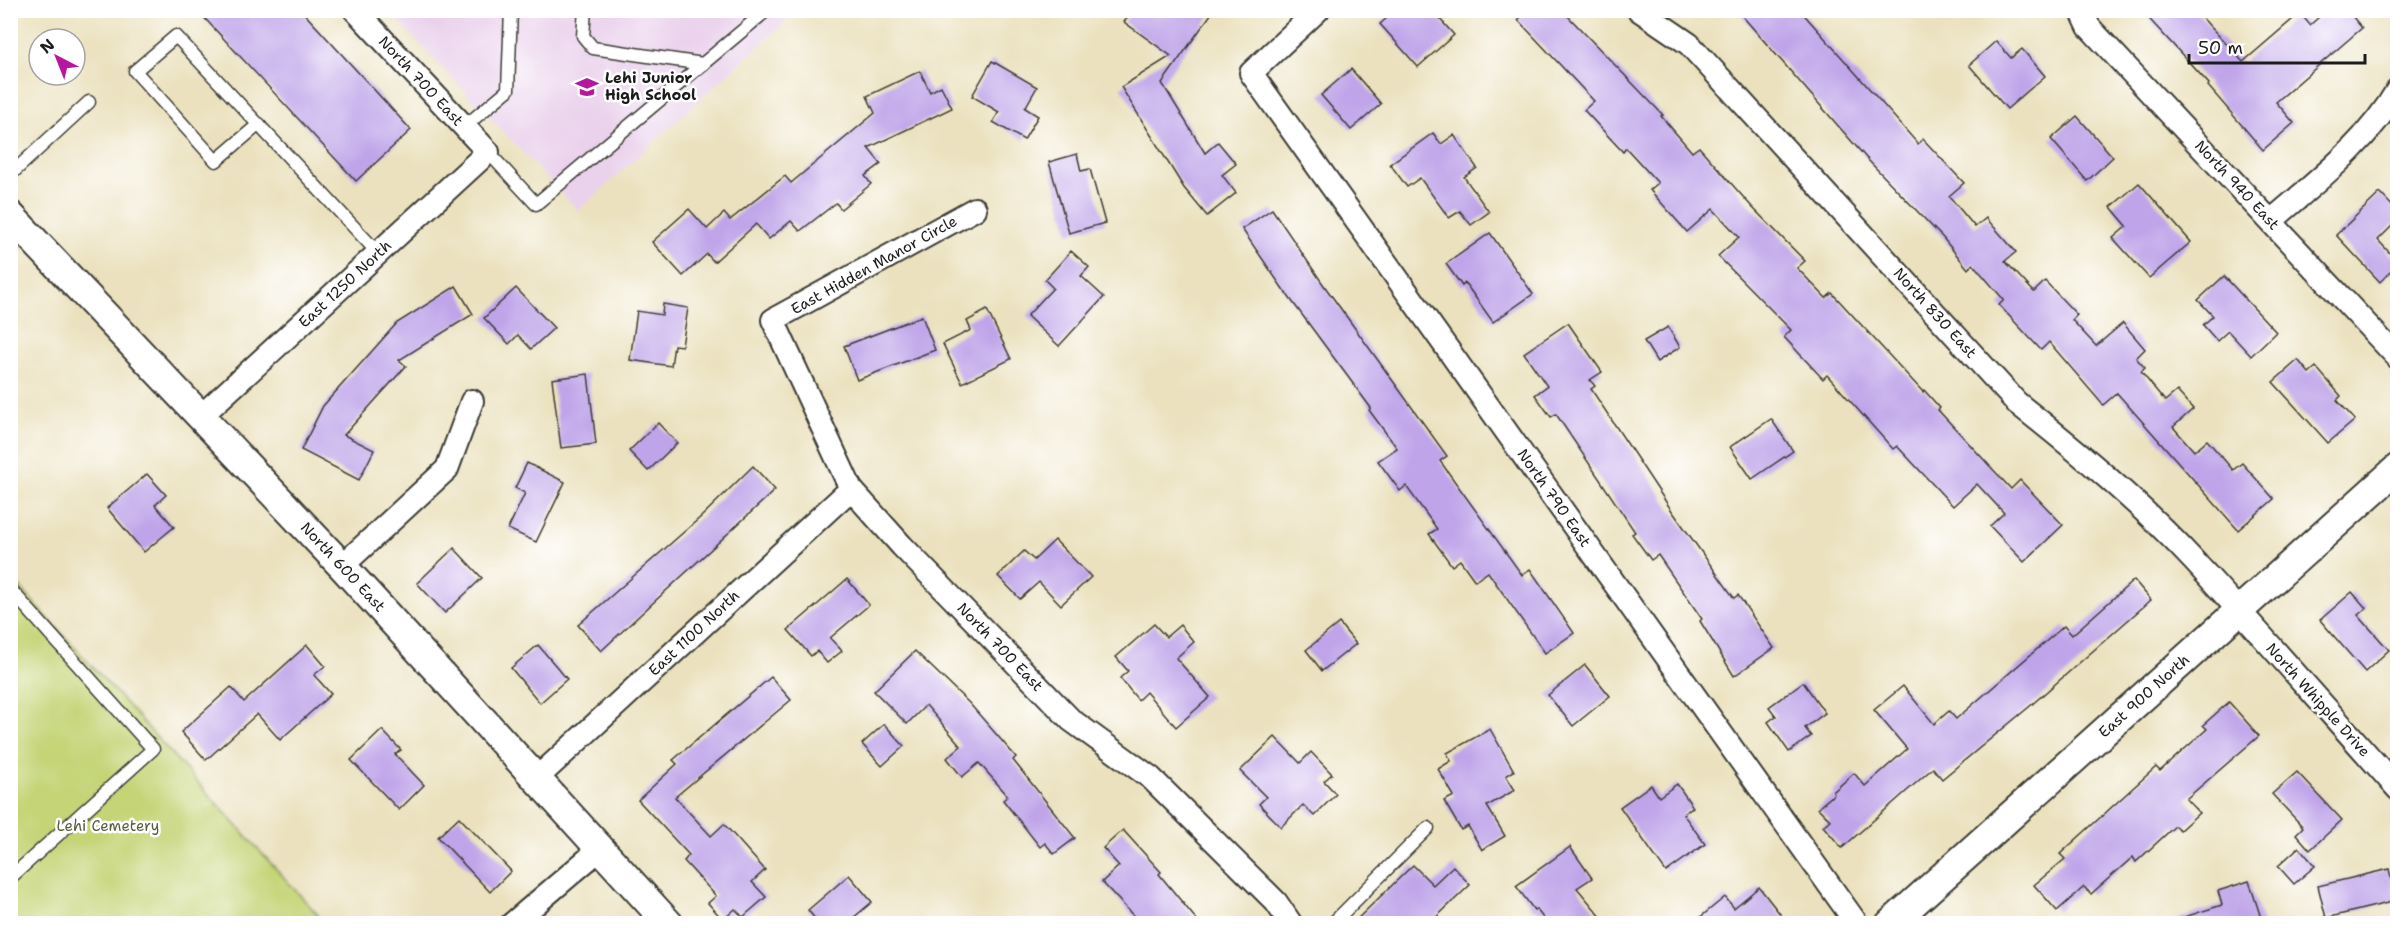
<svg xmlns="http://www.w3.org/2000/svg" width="2408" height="934" viewBox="0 0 2408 934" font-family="'Shantell Sans',sans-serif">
<rect width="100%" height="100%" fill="#fff"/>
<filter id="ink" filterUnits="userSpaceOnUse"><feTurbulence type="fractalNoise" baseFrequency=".0167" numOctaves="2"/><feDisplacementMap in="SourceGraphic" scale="12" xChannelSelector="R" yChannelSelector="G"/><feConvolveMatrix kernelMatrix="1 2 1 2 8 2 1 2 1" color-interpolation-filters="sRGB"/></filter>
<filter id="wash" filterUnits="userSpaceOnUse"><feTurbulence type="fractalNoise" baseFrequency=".008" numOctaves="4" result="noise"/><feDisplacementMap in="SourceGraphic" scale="24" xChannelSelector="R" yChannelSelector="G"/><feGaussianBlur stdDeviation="1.35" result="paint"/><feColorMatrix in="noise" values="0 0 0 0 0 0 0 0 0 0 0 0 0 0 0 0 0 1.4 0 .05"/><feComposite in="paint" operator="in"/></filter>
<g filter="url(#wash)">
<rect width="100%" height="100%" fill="#ebe1be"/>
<!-- built -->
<polygon fill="#ead1ec" points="389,11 797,11 578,211"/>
<!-- green -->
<polygon fill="#c4d476" stroke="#707849" stroke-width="1.5" points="10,576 318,915 309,923 11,923"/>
<g id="blocks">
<!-- building -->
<g fill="#bfa4e9">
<polygon points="197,10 301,10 411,130 356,181"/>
<polygon points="1133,10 1214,10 1162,83 1205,153 1218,142 1236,164 1222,175 1236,193 1207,216 1184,188 1121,87 1171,56 1124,22"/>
<polygon points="1396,10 1432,10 1454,35 1418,67 1380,24"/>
<polygon points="1528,10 1562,10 1663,115 1661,116 1692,152 1699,147 1752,207 1805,261 1797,268 1826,298 1832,293 1923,392 1924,390 1940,408 1938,410 2011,489 2020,480 2063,525 2024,562 1990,526 2004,513 1977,484 1953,506 1897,446 1893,449 1827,375 1823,379 1784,337 1791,330 1718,256 1739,237 1713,209 1687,232 1650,190 1658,183 1626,148 1623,152 1584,110 1594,101 1518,20"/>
<polygon points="1737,10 1800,10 1918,144 1923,139 1964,183 1949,196 1975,227 1986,218 2016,252 2005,261 2034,292 2045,281 2077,315 2072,320 2096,346 2123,323 2145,349 2136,358 2145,368 2141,372 2165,401 2177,391 2193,409 2173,427 2194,451 2207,440 2233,470 2242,463 2274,499 2238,530 2117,393 2103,405 2049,342 2041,350 1999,305 2004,300 1973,264 1968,269 1943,238 1868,160"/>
<polygon points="2141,10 2195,10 2243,62 2300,13 2310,25 2327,10 2347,10 2362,28 2276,102 2294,123 2263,150 2208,86 2209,84"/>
<polygon points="1996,41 2011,58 2022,49 2045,76 2007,109 1969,65"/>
<polygon points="992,61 1037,87 1025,108 1038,116 1024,140 993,122 999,112 972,96"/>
<polygon points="1351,69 1381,104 1351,130 1321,95"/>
<polygon points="920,71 930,92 941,86 952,108 868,148 881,164 865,176 871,184 841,209 836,203 800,231 791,221 769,239 756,224 714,262 707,254 683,276 652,242 689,209 707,229 724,213 730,220 785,176 791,183 875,113 867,96"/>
<polygon points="2077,116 2113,157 2087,181 2051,139"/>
<polygon points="1433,133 1441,144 1454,135 1477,168 1464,177 1489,212 1471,225 1460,211 1449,218 1420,178 1407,187 1390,164"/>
<polygon points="1077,154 1081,171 1090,169 1105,223 1069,233 1049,162"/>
<polygon points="2139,183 2191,242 2149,278 2113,238 2127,226 2111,207"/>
<polygon points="2380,193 2397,211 2397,221 2378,240 2397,261 2397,265 2380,282 2336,235"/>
<polygon points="1272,209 1323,284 1447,456 1440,461 1522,575 1530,569 1574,633 1545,653 1488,572 1475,581 1460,560 1452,566 1429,534 1437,529 1406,486 1400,491 1378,461 1397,448 1369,410 1371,408 1283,289 1242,229"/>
<polygon points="1490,233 1533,294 1493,322 1465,283 1462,286 1446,264"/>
<polygon points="1071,251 1089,267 1081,276 1104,297 1059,346 1027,316 1053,288 1045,280"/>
<polygon points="2224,276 2276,332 2251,356 2228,331 2217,341 2203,325 2213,316 2198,300"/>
<polygon points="456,286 473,314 399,360 406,366 344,435 374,450 359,480 301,450 323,406 397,323"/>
<polygon points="516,288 554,328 531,349 518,335 509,344 484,318"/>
<polygon points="663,304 688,308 682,346 674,345 671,366 630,360 637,311 662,315"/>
<polygon points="987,310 1011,359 962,383 943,344 971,330 967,321"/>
<polygon points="922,316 935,350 857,380 844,346"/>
<polygon points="1568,323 1602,372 1590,380 1595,386 1591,389 1670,508 1734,598 1738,595 1774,648 1734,676 1700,621 1702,619 1658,555 1651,560 1632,534 1635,532 1556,414 1551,417 1535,395 1547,386 1524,353"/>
<polygon points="1668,327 1680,347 1657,362 1644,341"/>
<polygon points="2298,360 2309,373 2316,367 2341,396 2337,400 2355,420 2328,443 2273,382"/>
<polygon points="588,374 596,444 561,448 552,379"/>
<polygon points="1771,419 1793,451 1752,479 1730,447"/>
<polygon points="658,423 677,443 648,471 629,451"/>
<polygon points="527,463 565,482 536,542 508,529 525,493 515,488"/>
<polygon points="753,466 775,490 601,651 578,625 702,516"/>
<polygon points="147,474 166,495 155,505 174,527 144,552 107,508"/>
<polygon points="1055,540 1091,577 1061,605 1039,582 1020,599 998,576 1024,551 1034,560"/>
<polygon points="454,548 482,578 445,613 417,583"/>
<polygon points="847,579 869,605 830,638 842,651 827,663 817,651 811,656 788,630"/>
<polygon points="2134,580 2151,600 2029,707 1942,779 1933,768 1842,848 1823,826 1830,820 1818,808 1834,794 1833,792 1854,773 1865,786 1907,749 1874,710 1903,686 1934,724 1949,711 1956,719 2064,626 2072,635"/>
<polygon points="2352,592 2366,608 2358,615 2389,650 2365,672 2320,620"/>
<polygon points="1339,623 1356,644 1322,671 1306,650"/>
<polygon points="1154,624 1166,637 1180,625 1194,642 1176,658 1210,697 1176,727 1146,692 1138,700 1120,678 1128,671 1116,657"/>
<polygon points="307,645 325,666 314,675 331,694 280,740 257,714 206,760 181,732 231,687 244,702"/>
<polygon points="538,645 567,679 540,703 511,668"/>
<polygon points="915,651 969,703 1016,757 1013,760 1075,838 1054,854 1045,843 1040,847 1003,800 1008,796 979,763 962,777 947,758 961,746 926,705 907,724 874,691"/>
<polygon points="1585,665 1610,696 1573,726 1548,695"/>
<polygon points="771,677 791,700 675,797 711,836 724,824 765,870 752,882 766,897 743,917 735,909 723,920 708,903 716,896 684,861 689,855 638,800 677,764 673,760"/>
<polygon points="1803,682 1825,713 1805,728 1811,736 1789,752 1768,722 1776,716 1769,707"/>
<polygon points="2229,702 2259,736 2186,799 2199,813 2180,830 2175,826 2136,862 2133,857 2091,894 2084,887 2057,911 2034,885 2065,859 2060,854 2156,767 2160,771 2207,729 2203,725"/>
<polygon points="884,724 904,746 882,766 862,744"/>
<polygon points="1490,729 1514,771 1506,776 1515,790 1487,806 1505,836 1482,850 1468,826 1461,830 1444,801 1454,796 1438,769 1451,761 1447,753"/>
<polygon points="382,730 401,750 395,754 424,785 399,810 351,760"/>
<polygon points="1275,737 1300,763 1311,752 1332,774 1324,781 1336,794 1314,816 1303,805 1281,827 1259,804 1266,797 1240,771"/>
<polygon points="2297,772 2342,820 2310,850 2296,834 2303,827 2272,794"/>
<polygon points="1677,784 1693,807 1683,814 1705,844 1666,872 1620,807 1651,785 1659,797"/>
<polygon points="459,817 511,871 490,892 438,837"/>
<polygon points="1123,830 1161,872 1159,874 1200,924 1141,924 1102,882 1119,866 1103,848"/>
<polygon points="1570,847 1592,878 1577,888 1607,924 1548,924 1536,909 1534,910 1516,886"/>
<polygon points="2299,847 2315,866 2294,884 2278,866"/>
<polygon points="1413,865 1433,885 1453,866 1470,885 1429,924 1352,924"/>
<polygon points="2389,869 2396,901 2326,918 2318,886"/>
<polygon points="849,875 872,902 846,924 819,924 808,910"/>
<polygon points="2249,881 2263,924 2178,924 2178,919 2222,905 2218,891"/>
<polygon points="1759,887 1788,924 1692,924 1725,897 1734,908"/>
</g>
</g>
</g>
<g filter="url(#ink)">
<use href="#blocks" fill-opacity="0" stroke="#3b3a34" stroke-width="1.5"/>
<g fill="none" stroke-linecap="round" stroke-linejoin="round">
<!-- service casing -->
<g stroke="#3b3a34" stroke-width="15">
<g id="service">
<polyline points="585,10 583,36 593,48 703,64"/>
<polyline points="259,124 216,161 135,71 176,36 378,253"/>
<polyline points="464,127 508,90 511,10"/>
<polyline points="488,152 536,204 767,10"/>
<polyline points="10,175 89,102"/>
<polyline points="10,589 153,749 10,878"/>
<polyline points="1332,924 1428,828"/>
</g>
</g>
<!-- minor casing -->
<g stroke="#3b3a34" stroke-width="26">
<g id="minor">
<polyline points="1318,10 1251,73 1857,924"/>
<path d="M1639,10L1689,44L2017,403C2079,452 2140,503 2194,561C2263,636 2330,713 2398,789"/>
<polyline points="2081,10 2089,27 2398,358"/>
<polyline points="975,209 773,320 851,489 902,546 1071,720 1151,778 1276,902 1291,924"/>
<path d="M2271,221C2317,181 2367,143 2398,89"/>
<polyline points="201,416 488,152 355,10"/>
<polyline points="342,566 447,469 472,401"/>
<polyline points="537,778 851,489"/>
<polyline points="512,924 601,848"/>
</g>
</g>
<!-- tertiary casing -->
<g stroke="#3b3a34" stroke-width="32">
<g id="tertiary">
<polyline points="10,215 342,566 669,924"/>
<polyline points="1890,924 2398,468"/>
</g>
</g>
<!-- service -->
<use href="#service" stroke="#fff" stroke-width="12"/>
<!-- minor -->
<use href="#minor" stroke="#fff" stroke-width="22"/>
<!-- tertiary -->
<use href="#tertiary" stroke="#fff" stroke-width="28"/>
</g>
</g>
<!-- icons -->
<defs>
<g id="school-bare" transform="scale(1.8)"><path d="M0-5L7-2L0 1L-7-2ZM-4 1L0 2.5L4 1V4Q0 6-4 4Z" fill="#b5179e" stroke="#fff" stroke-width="2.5" paint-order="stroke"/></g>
</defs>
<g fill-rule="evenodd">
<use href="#school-bare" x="587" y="87"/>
</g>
<g text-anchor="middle" stroke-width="5" stroke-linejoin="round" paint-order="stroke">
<!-- poi labels -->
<g font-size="15" font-weight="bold" fill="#1c1c1c" stroke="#fff" text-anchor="start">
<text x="605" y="83">Lehi Junior<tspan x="605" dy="17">High School</tspan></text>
</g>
<!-- street labels -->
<g font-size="15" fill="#1c1c1c" stroke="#fff">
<text transform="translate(421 81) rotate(47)" y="5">North 700 East</text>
<text transform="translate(2237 185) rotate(47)" y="5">North 940 East</text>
<text transform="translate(874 265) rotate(-29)" y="5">East Hidden Manor Circle</text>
<text transform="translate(345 284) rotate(-43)" y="5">East 1250 North</text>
<text transform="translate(1935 313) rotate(48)" y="5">North 830 East</text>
<text transform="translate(1554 498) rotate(55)" y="5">North 790 East</text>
<text transform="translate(343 567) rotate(47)" y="5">North 600 East</text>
<text transform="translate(694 633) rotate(-43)" y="5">East 1100 North</text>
<text transform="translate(1000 647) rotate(46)" y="5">North 700 East</text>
<text transform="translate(2144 696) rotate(-42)" y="5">East 900 North</text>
<text transform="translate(2318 700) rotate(48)" y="5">North Whipple Drive</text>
</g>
<!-- park labels -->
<g font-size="15" fill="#575c3c" stroke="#fff">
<text x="108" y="831">Lehi Cemetery</text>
</g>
</g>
<!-- margin -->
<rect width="2408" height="934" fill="none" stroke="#fff" stroke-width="36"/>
<!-- north arrow -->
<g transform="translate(57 57) rotate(318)"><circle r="28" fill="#ffffff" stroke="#a4a4a4" stroke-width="1.5"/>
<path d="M0-4.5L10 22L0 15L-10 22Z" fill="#b5179e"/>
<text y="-9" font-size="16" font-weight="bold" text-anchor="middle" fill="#1c1c1c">N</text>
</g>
<!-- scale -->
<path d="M2189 54v9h176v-9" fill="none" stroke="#1c1c1c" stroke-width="3"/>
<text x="2198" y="54" font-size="18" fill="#1c1c1c" stroke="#ffffff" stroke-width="4.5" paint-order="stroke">50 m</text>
</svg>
